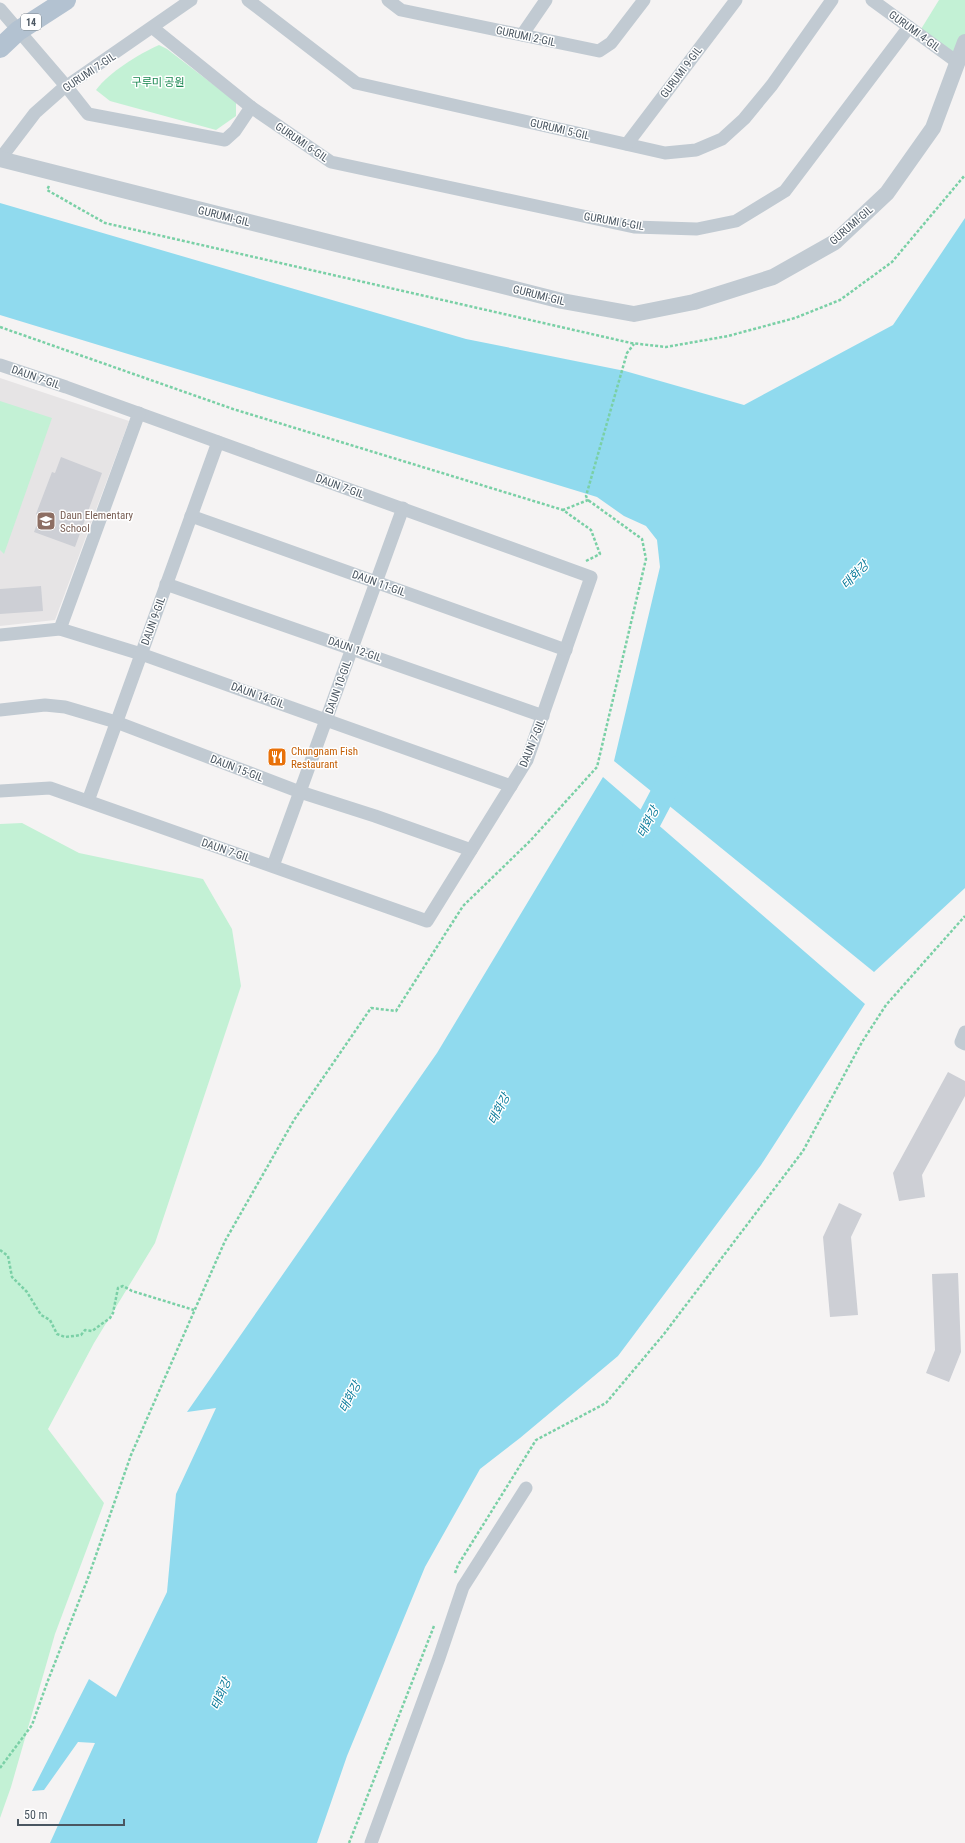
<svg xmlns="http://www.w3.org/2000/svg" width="965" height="1843" viewBox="0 0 965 1843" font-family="'Roboto Condensed','Noto Sans KR',sans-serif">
<rect width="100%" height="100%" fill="#f5f3f3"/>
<!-- education -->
<polygon fill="#e6e4e5" points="0,378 129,421 55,620 0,626"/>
<!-- green -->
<g fill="#c3f1d5">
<polygon points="939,0 965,0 965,42 957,62 918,34"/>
<path d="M159,45L167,49L236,102V116L216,130L110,101L96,90C109,72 139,54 159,45Z"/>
<polygon points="0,401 52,418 4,554 0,550"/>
<polygon points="22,823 79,853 203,879 232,929 241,986 155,1243 94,1343 48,1429 104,1503 55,1634 11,1787 0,1818 0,824"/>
</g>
<!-- water -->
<g fill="#90daee">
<polygon points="0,203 466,339 625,371 744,405 893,325 965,218 965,888 874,972 614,761 660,567 657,540 646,526 624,516 597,497 0,315"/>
<polygon points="603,777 865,1004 761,1165 618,1356 520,1438 480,1469 425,1567 347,1756 317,1843 50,1843 95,1743 78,1742 44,1790 32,1791 89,1679 116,1697 167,1592 176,1494 216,1408 187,1412 437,1053"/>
</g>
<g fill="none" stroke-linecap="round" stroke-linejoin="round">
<!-- river -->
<polyline stroke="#90daee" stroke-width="25" points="635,847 676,769"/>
</g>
<!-- building -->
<g fill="#cdcfd5">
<polygon points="61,457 102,473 75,547 34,532 40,516 36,514 52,472 55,473"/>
<polygon points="41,586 43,611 0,614 0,589"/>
<polygon points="948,1072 965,1081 965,1096 922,1175 925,1197 899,1201 893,1173"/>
<polygon points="839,1203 862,1214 851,1237 858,1315 830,1317 823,1237"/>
<polygon points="958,1273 961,1352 949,1382 926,1373 935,1350 932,1274"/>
</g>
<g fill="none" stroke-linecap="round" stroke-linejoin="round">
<!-- path -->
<g stroke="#7ad0a6" stroke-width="2.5" stroke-dasharray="3 2" stroke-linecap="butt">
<polyline points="49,186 47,190 105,223 631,343 666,347 728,336 795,318 840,300 892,262 965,175"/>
<polyline points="0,327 233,409 563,510"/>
<polyline points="586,561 600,554 591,530 563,510 588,500 586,496 627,353 634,344"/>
<polyline points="0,1250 8,1256 12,1277 27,1292 41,1315 50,1320 57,1334 65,1337 81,1335 85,1330 92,1331 110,1318 113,1313 118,1288 123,1286 132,1291 194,1310"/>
<polyline points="455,1573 458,1565 536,1440 606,1403 664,1334 803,1151 862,1042 886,1005 965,916"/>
<polyline points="0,1768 32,1725 47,1683 88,1578 131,1455 225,1241 294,1120 371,1008 396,1011 463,906 530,841 597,767 646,559 642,539 588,500"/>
<polyline points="349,1843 434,1626"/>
</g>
<!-- minor -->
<g stroke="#c1cad2" stroke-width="13">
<polyline points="248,0 356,83 665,153 696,150 722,139 744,119 772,85 832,0"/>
<polyline points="388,0 401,10 599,51 611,43 644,0"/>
<polyline points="872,0 957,62"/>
<polyline points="0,9 66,86 88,114 225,140 235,131 251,107 331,162 634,227 697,229 736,221 785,191 909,27"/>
<polyline points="153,28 251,107"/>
<polyline points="522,35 546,0"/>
<polyline points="627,144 736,0"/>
<polyline points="0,159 35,113 61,90 191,0"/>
<polyline points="0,365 66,387 591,577 527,760 427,921 50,788 0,791"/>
<polyline points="191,516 566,650"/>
<polyline points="166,584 543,716"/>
<polyline points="60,629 139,413"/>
<polyline points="0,635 60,629 141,654 511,786"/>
<polyline points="0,710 45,705 65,707 116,722 300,792 375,816 471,850"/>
<polyline points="88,801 218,442"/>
<polyline points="273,866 403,508"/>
<polyline points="965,1032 961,1042 965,1044"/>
<polyline points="371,1843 439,1658 463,1587 526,1488"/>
</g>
<!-- tertiary -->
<polyline stroke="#c1cad2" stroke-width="16" points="0,159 562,301 634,314 694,302 773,277 835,242 887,193 933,128 965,42"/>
<!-- primary -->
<polyline stroke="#b3c2d1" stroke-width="20" points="0,48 18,31 66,0"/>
</g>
<!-- icons -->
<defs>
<g id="school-square" transform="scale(1)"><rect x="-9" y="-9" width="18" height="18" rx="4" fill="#8d6e63" stroke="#fff"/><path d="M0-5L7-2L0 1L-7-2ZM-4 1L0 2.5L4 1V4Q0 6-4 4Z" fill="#fff"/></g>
<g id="restaurant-square" transform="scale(1)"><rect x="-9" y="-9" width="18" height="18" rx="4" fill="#e8710a" stroke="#fff"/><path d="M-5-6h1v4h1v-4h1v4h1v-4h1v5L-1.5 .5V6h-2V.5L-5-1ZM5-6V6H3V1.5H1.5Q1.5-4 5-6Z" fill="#fff"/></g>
</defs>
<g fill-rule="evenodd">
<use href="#school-square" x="46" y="521"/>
<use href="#restaurant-square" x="277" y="757"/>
</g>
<g text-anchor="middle" stroke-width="3" stroke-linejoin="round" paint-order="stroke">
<!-- shield labels -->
<rect fill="#fff" stroke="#808990" stroke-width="1" x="21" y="14" width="20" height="16" rx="3"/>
<g font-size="10" font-weight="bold" fill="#4a5661">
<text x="31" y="26">14</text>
</g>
<!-- street labels -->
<g font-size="11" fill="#4a5661" stroke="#fff">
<text transform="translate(915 31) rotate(36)" y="4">GURUMI 4-GIL</text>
<text transform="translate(526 36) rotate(12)" y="4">GURUMI 2-GIL</text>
<text transform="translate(89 72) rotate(-34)" y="4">GURUMI 7-GIL</text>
<text transform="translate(681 72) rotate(-53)" y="4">GURUMI 9-GIL</text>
<text transform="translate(560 129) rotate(13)" y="4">GURUMI 5-GIL</text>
<text transform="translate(302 142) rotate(34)" y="4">GURUMI 6-GIL</text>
<text transform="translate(224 216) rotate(14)" y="4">GURUMI-GIL</text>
<text transform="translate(614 221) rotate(10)" y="4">GURUMI 6-GIL</text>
<text transform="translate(851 225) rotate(-41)" y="4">GURUMI-GIL</text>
<text transform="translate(539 295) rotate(14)" y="4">GURUMI-GIL</text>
<text transform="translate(36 377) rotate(19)" y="4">DAUN 7-GIL</text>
<text transform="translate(340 486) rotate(20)" y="4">DAUN 7-GIL</text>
<text transform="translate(379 583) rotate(20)" y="4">DAUN 11-GIL</text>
<text transform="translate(153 621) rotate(-70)" y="4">DAUN 9-GIL</text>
<text transform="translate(355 649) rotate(19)" y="4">DAUN 12-GIL</text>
<text transform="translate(338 687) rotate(-70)" y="4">DAUN 10-GIL</text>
<text transform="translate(258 695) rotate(20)" y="4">DAUN 14-GIL</text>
<text transform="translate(532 743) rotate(-68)" y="4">DAUN 7-GIL</text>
<text transform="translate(237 768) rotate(21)" y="4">DAUN 15-GIL</text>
<text transform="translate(226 850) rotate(19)" y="4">DAUN 7-GIL</text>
</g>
<!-- park labels -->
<g font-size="11" fill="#17864f" stroke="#fff">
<text x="158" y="86">구루미 공원</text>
</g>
<!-- education labels -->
<g font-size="11" fill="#785e54" stroke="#fff" text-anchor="start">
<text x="60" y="519">Daun Elementary<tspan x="60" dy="13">School</tspan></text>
</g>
<!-- food labels -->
<g font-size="11" fill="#c56008" stroke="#fff" text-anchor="start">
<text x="291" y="755">Chungnam Fish<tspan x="291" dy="13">Restaurant</tspan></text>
</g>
<!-- water labels -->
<g font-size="12" font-style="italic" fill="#0c7c9b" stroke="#fff">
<text transform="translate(855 575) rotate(-46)" y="4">태화강</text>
<text transform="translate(648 822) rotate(-63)" y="4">태화강</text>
<text transform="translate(499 1109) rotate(-63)" y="4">태화강</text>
<text transform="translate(350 1397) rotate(-63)" y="4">태화강</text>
<text transform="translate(221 1694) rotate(-67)" y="4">태화강</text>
</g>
</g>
<!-- scale -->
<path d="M18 1819v6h106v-6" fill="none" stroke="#4a5661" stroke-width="2"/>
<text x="24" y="1819" font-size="12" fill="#4a5661" stroke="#ffffff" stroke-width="3" paint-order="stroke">50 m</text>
</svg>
